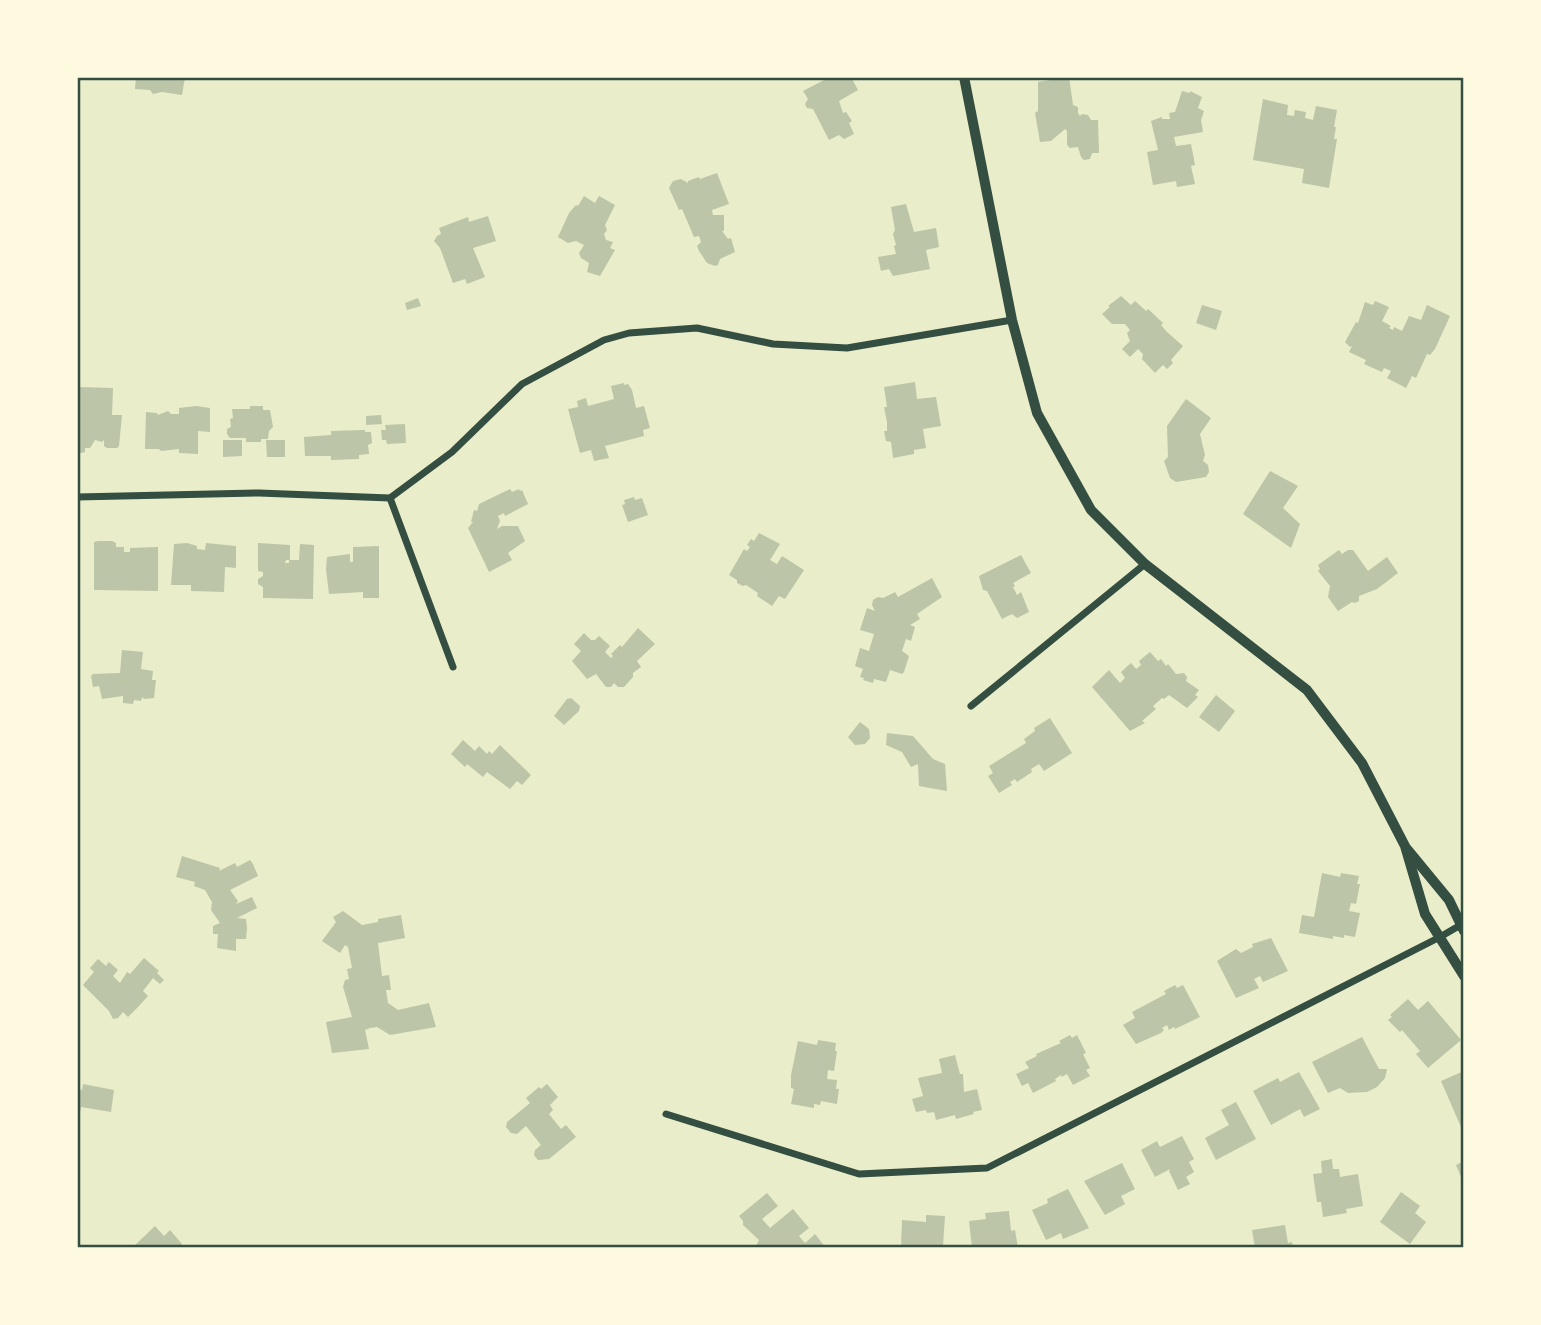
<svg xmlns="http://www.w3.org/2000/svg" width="1541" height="1325" viewBox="0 0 1541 1325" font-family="Lora,serif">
<rect width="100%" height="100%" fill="#e9edc9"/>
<!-- building -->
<g fill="#bcc5a7">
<polygon points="136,77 185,77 182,95 162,92 153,94 150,90 135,89"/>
<polygon points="830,77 851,77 858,90 839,101 843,113 846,112 852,121 849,123 854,134 844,139 839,135 829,140 813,109 807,108 805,104 808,99 803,91"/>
<polygon points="1069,77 1073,105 1078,107 1078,113 1080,116 1082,114 1088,115 1091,120 1098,120 1099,153 1092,153 1090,159 1084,160 1081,157 1078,147 1070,148 1067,145 1067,131 1065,129 1051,141 1040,142 1035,113 1038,111 1038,82"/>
<polygon points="1182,91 1190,93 1190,91 1202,97 1198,108 1204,111 1201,120 1203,132 1174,137 1176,146 1191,144 1195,165 1191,166 1195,184 1177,187 1176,181 1153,185 1147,152 1158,150 1151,121 1162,117 1162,119 1170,119 1169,113 1175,112"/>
<polygon points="1263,99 1288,105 1287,115 1294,116 1295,110 1306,112 1305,118 1313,120 1316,106 1337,110 1334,127 1336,127 1334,139 1337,139 1329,188 1302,183 1304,169 1253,160"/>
<polygon points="717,173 729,204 712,210 713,215 724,215 724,231 722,231 728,239 731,238 735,252 720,259 718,265 715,266 707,263 699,251 697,246 701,242 699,236 694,237 682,209 679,210 669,188 673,181 681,179 688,183 688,181 699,177 700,179"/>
<polygon points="584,196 595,203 599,196 615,205 605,225 607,230 604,234 606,240 613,242 610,248 615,250 600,276 587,272 589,263 581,258 579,253 584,245 576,241 568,243 558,237 569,213 576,205 578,206"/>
<polygon points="906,204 914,232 936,228 939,247 926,250 930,269 893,276 889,269 881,271 878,257 896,254 894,246 896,245 893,234 895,230 891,207"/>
<polygon points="488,216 496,241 473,248 485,277 467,284 465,279 453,283 440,248 434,241 437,236 441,234 439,228 468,217 469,222"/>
<polygon points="1121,296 1131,305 1135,301 1146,311 1148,309 1163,323 1161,325 1167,332 1183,346 1171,360 1173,363 1167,369 1163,365 1155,373 1142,359 1143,354 1138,349 1130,357 1122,349 1130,341 1127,333 1130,330 1125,324 1112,324 1102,314 1110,307 1108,306"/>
<polygon points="418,298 421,306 407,310 405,303"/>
<polygon points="1375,301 1389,307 1382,321 1391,326 1389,328 1393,330 1394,327 1402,331 1409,316 1421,320 1427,305 1450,316 1435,349 1430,355 1427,354 1416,378 1412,376 1406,388 1387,378 1391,371 1384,368 1382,372 1364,364 1366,360 1349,352 1352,346 1350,347 1345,342 1356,322 1358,323 1365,302 1373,305"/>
<polygon points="1202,305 1222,311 1216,330 1196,323"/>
<polygon points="915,382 917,399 936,397 941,426 923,429 926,448 914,450 914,454 893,458 891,442 886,441 884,431 887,431 887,422 884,407 887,407 884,387"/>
<polygon points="624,383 624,385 628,384 632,390 636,408 644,406 650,428 643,430 644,436 605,446 609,458 594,461 591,450 580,453 568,409 578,407 577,401 586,398 588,406 614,399 611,386"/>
<polygon points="77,387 113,388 112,415 122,415 119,446 117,448 107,448 104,446 104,440 102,442 95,440 90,448 85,448 85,452 77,454"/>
<polygon points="1186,399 1211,418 1200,434 1205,455 1203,461 1208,465 1209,472 1206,477 1176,482 1170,478 1164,461 1168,457 1167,426"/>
<polygon points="196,406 210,408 210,432 198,431 198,454 179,453 179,449 161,451 159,449 145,449 146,412 157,413 158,415 168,411 171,414 179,414 179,408"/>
<polygon points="250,406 263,406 263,410 270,410 273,427 269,431 268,439 261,439 261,442 246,442 246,438 230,438 227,434 227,429 231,427 230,419 233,418 232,409 250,409"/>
<polygon points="381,415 382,424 366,425 366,416"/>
<polygon points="405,424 406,443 387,444 386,440 382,440 381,430 386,430 385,425"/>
<polygon points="365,430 365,432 371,432 372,443 368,445 369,454 359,455 359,459 331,460 331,456 305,456 304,437 331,435 331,431"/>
<polygon points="223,440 242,440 242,456 223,457"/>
<polygon points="266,440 285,440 285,457 267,457"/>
<polygon points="1270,471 1298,486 1283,508 1300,524 1291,548 1243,514"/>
<polygon points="510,489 512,492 519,489 520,491 522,490 528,504 505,516 504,513 498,516 500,521 497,529 502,526 518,526 525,541 508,553 512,560 489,572 468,528 473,522 471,522 474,510 477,511 479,504"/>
<polygon points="634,497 635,500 642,498 648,515 628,522 622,505 625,504 624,500"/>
<polygon points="759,533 780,544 770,560 777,564 782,556 804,570 785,599 779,596 772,606 757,596 758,593 746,585 743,586 737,583 737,580 729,575 744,549 747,551 750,547 747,545 751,539 754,541"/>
<polygon points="98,541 112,541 116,543 116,547 124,547 124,552 130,552 130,548 158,547 158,591 94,590 94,542"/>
<polygon points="187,543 197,546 197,549 205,550 206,543 236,546 236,568 225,567 224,592 191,591 191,585 171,585 174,544"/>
<polygon points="258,543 290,545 290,560 286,560 285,563 289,563 289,560 299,560 300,544 314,545 313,599 263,598 263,587 258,584 258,579 263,576 263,572 258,571"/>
<polygon points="379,546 379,598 363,598 363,592 329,594 326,569 327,557 350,554 350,562 353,562 353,547"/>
<polygon points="1339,550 1342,554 1348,550 1353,550 1368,571 1387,557 1398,573 1377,589 1359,596 1359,601 1355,603 1352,602 1338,611 1328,597 1330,586 1318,571 1320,569 1318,565"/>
<polygon points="1021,555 1031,573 1013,583 1015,586 1013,587 1017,595 1021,592 1029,612 1017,618 1012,614 1002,619 987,591 983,590 979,576"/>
<polygon points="932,578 942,597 917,614 920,619 910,625 915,627 911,641 906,639 902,651 909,656 904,672 902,674 890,670 886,682 874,679 873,683 863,680 864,678 860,677 863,669 855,666 860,648 869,651 874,634 860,630 867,608 875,611 872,605 873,600 878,597 883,598 895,592 898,597"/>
<polygon points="638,628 655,644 637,661 641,667 633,673 633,677 624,687 618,687 614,683 611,687 606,687 596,674 587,679 572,661 581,651 574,644 584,633 591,640 595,640 599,636 610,646 605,652 611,658 613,656 611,654 620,645 622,647"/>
<polygon points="122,650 143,652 141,669 153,671 152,680 156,680 154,698 144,699 142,697 141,701 134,700 133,704 123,703 123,696 102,699 99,686 93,687 91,676 93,674 120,673"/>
<polygon points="1150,652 1158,661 1161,659 1166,666 1168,664 1176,674 1184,673 1187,677 1186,681 1199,690 1195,695 1198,697 1187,708 1169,695 1164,699 1162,698 1153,706 1156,709 1142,721 1145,723 1130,731 1092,687 1109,670 1120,683 1125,678 1121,672 1131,663 1136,669 1141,665 1139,661"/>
<polygon points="1216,695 1235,711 1219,732 1199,717"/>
<polygon points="571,698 580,706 579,711 564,725 554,716 567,699"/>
<polygon points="1050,718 1072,753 1044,771 1039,764 1031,769 1032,772 1017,782 1015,779 1010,782 1012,785 999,793 988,776 993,773 989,766 1026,743 1024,739 1035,731 1034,728"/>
<polygon points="860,722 869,729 870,738 865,744 855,745 848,737"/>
<polygon points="887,733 913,736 933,759 945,764 947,791 919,786 918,764 911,767 902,752 886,745"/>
<polygon points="463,740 475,751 479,746 487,754 489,751 492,754 500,745 531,775 522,785 517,781 510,789 487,772 483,777 467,764 465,767 451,754"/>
<polygon points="182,856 220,868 219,871 235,863 237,867 250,860 253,864 258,876 230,890 238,901 236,904 252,897 257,908 237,918 246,919 247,928 246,939 236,939 236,951 217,948 218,934 213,934 213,926 220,923 211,910 212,902 205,890 194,886 195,882 176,877"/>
<polygon points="1322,873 1340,877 1341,873 1359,876 1357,884 1360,884 1356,904 1351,903 1349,911 1360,913 1355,937 1344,935 1344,938 1333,936 1333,939 1299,933 1302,915 1314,917"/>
<polygon points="343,911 362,925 378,922 378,919 401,915 405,938 378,943 382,976 389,975 391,990 386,990 388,1003 398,1010 429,1003 436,1027 390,1035 377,1027 370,1028 365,1030 369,1049 332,1053 326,1022 352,1017 343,987 345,980 349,979 347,969 352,968 348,947 345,945 340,953 322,941 336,922 333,917"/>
<polygon points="1271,938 1288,971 1263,982 1260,976 1254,979 1259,988 1236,998 1217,961 1236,949 1241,953 1253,947 1252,944"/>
<polygon points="144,958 159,971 157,973 164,980 160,984 153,978 143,991 148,996 139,1006 128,1017 123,1012 118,1018 113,1019 109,1011 83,985 94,972 90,968 98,959 106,966 109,962 118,970 113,976 120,983 127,972 130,974"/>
<polygon points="1175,985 1177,988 1183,985 1200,1017 1175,1029 1174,1027 1169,1030 1167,1025 1162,1028 1164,1030 1161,1033 1136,1044 1123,1025 1135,1018 1132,1012 1166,994 1164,991"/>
<polygon points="1408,999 1418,1010 1428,1001 1461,1040 1428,1068 1416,1054 1420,1051 1402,1030 1400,1032 1388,1020 1392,1017 1390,1015"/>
<polygon points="1070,1035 1072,1038 1077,1035 1086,1053 1083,1054 1090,1068 1086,1070 1090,1076 1073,1085 1067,1074 1062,1077 1061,1075 1055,1079 1056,1081 1033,1093 1028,1083 1022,1086 1016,1074 1029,1068 1025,1062 1037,1056 1036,1054 1061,1043 1059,1041"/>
<polygon points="1362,1037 1379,1069 1387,1069 1385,1078 1377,1087 1367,1092 1348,1093 1340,1088 1328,1093 1312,1062"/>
<polygon points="818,1040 836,1043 835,1051 837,1051 834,1071 828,1070 827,1079 837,1080 836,1089 839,1089 837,1104 821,1101 820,1105 814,1104 814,1108 791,1104 794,1089 791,1088 791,1075 798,1041 817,1045"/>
<polygon points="955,1055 960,1074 963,1074 964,1092 977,1089 982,1110 973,1112 974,1114 956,1119 955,1115 936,1120 934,1112 927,1113 926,1110 916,1112 912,1099 923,1096 918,1078 942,1073 939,1059"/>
<polygon points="1464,1071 1464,1134 1441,1081"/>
<polygon points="1299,1072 1320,1109 1304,1117 1300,1109 1271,1125 1253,1091 1278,1078 1280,1082"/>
<polygon points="83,1084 114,1090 111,1112 81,1107 80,1112 77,1112 77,1089 82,1090"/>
<polygon points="547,1084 558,1097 550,1105 553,1110 549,1114 561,1129 566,1125 576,1137 549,1159 538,1160 534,1155 535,1150 541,1145 526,1126 517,1134 511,1133 506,1127 507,1122 530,1103 526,1098 539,1087 541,1089"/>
<polygon points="1236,1102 1256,1139 1216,1160 1205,1138 1229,1125 1221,1110"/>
<polygon points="1182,1136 1194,1159 1189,1162 1194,1172 1186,1177 1190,1184 1178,1190 1169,1171 1170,1169 1155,1177 1141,1150 1157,1141 1160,1147"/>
<polygon points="1332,1159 1333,1169 1339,1169 1340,1177 1358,1174 1363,1206 1346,1209 1347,1213 1323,1217 1321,1202 1317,1202 1313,1174 1322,1173 1321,1161"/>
<polygon points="1464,1161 1464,1184 1456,1165"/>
<polygon points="1122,1163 1135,1189 1121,1196 1125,1204 1105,1215 1084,1181"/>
<polygon points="1068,1189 1089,1228 1063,1239 1061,1233 1046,1240 1032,1210 1048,1203 1047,1199"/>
<polygon points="1401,1192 1420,1206 1415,1213 1426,1222 1410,1244 1380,1222"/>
<polygon points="767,1193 778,1206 762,1219 770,1228 793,1209 809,1228 799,1236 805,1243 815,1234 826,1248 758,1248 756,1246 759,1240 743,1225 743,1221 739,1216"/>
<polygon points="1009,1211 1011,1231 1015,1230 1018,1248 972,1248 969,1221 986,1219 985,1213"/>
<polygon points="926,1215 945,1216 943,1246 901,1246 902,1220 926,1222"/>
<polygon points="1285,1225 1288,1243 1292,1242 1293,1248 1255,1248 1252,1230"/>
<polygon points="155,1226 164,1236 170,1230 182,1244 178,1248 132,1248"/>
</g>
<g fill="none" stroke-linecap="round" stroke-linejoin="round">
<!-- minor -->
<g stroke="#344e41" stroke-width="7">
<polyline points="77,497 259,493 390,498 452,452 522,384 604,340 629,333 697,328 773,344 847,348 1012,320"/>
<polyline points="390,498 453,667"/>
<polyline points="971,706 1145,564"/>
<polyline points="666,1114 859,1174 987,1168 1440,937 1464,923"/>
</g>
<!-- tertiary -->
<g stroke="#344e41" stroke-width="10">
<polyline points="964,77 1012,320 1037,413 1091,510 1145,564 1307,690 1362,763 1405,846 1425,914 1464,976"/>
<polyline points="1407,849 1449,900 1464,931"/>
</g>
</g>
<!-- border -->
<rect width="1541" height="1325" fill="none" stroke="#fefae0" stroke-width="158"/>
<rect x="79" y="79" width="1383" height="1167" fill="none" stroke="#344e41" stroke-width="2.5"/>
</svg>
